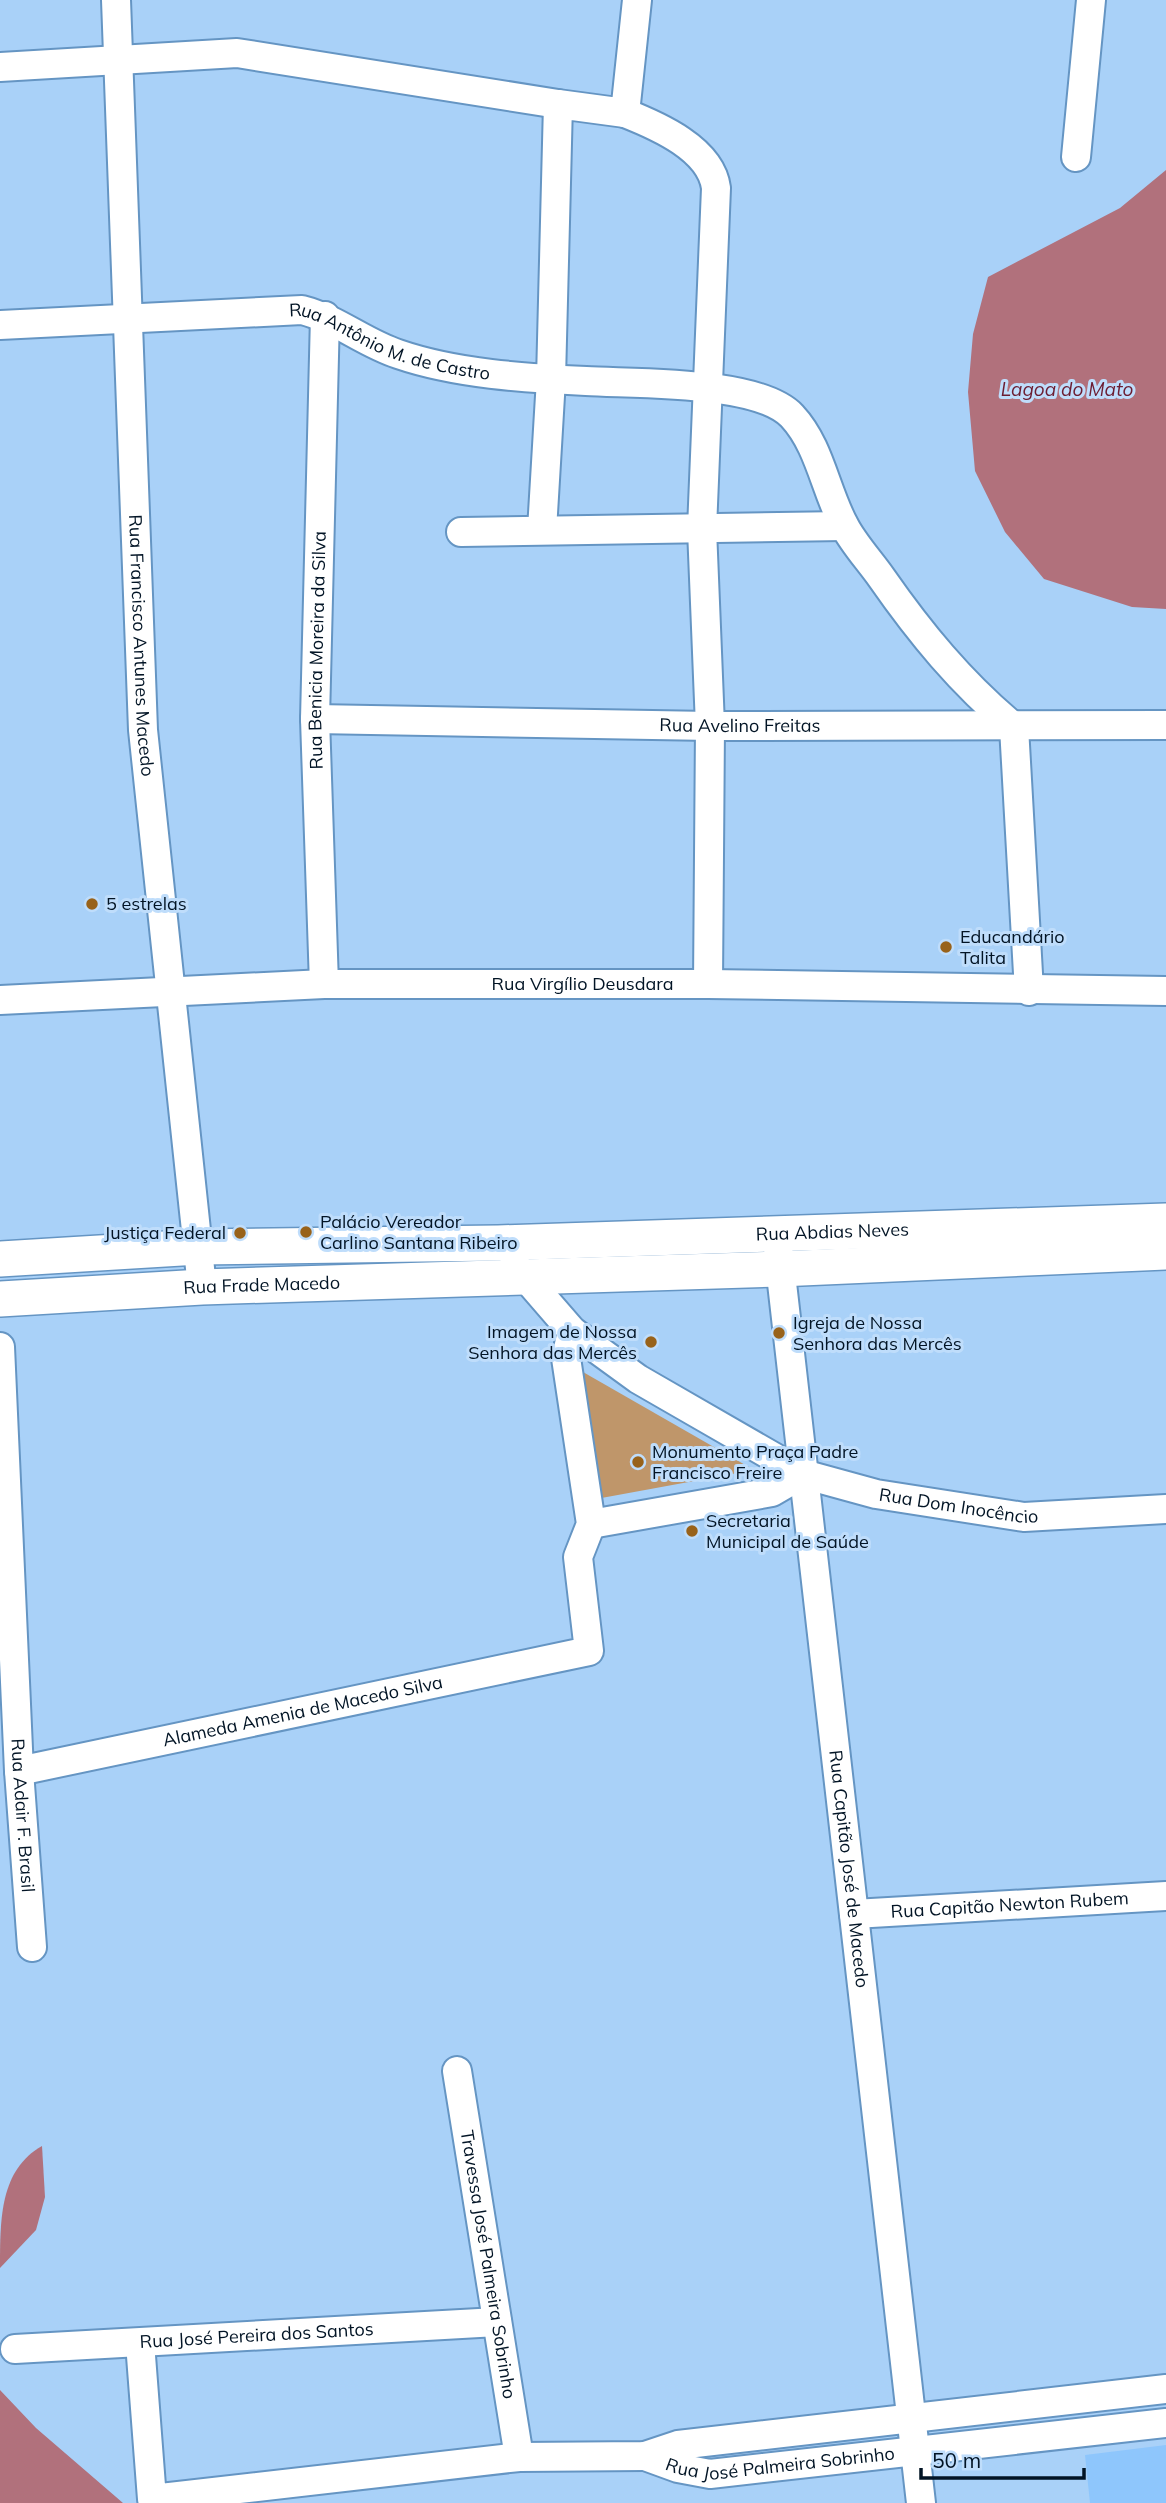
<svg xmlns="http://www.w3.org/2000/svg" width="1166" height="2503" viewBox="0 0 1166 2503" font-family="Mulish,sans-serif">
<rect width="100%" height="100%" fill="#a9d1f8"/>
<!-- built -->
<polygon fill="#8ec6fc" points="1166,2445 1166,2503 1090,2503 1085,2455"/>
<!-- green -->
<polygon fill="#bf966a" points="576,1368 754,1470 596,1499"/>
<!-- water -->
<g fill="#b1717c">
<polygon points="1166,170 1166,609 1132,607 1044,579 1005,532 975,471 968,392 973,334 988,277 1120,208"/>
<path d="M42,2146L45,2197L36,2230L0,2268C0,2218 0,2170 42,2146Z"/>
<polygon points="0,2390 36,2428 123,2503 0,2503"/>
</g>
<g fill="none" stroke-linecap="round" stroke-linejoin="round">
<!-- minor casing -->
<g stroke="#6595c3" stroke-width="32">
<g id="minor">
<path id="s1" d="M116,0L143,730L202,1287"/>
<polyline points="0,67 237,53 558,104"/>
<path d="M625,113C658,126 711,149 716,188L702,529L710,726L708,984"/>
<polyline points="1076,157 1091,0"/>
<path id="s2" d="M0,325L302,310C337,319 364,343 398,354C456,374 525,378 586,381C635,384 758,380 792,416C820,446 825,490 844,525C853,543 869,560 881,577C920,633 961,683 1014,727L1029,991"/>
<polyline points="542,530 551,379 558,104 625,113 637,0"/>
<polyline points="461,532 844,526"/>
<path id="s3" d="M315,719L710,726L1166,725"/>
<path id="s4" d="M324,984L315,719L325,316"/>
<path id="s5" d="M0,1000L324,984H708L1166,991"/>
<path id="s6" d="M778,1248L921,2503"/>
<path id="s7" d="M514,1264L572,1331L638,1379L803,1474L876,1494L1024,1517L1166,1509"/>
<path id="s8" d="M0,1347L19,1771L32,1947"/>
<polyline points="591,1524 772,1492 803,1474"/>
<path id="s9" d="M19,1771L589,1651L578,1557L591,1524L566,1358L572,1331"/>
<path id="s10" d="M854,1914L1166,1896"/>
<path id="s11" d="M457,2071L519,2457"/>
<polyline points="140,2343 152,2499 519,2457 645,2456 678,2445 1166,2389"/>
<path id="s12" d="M15,2349L497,2322"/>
<path id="s13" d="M645,2456L678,2468L710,2474L1166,2423"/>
</g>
</g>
<!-- major casing -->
<g stroke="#6595c3" stroke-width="38">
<g id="major">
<path id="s14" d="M0,1259L198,1247L498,1243L1166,1221"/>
<path id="s15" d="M0,1299L202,1287L779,1269L1166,1252"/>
</g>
</g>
<!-- minor -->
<use href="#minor" stroke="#fff" stroke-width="28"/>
<!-- major -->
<use href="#major" stroke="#fff" stroke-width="35"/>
</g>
<!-- markers -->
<g fill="#98621a" stroke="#bfddfb" stroke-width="2.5">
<circle cx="92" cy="904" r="7"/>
<circle cx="946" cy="947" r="7"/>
<circle cx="306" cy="1232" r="7"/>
<circle cx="240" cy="1233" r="7"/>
<circle cx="779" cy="1333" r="7"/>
<circle cx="651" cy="1342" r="7"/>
<circle cx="638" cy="1462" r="7"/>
<circle cx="692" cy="1531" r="7"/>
</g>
<g text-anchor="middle" stroke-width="6" stroke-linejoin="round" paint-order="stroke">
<!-- street labels -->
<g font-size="18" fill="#021425" stroke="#bfddfb">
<text dy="6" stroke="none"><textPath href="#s2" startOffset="396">Rua Antônio M. de Castro</textPath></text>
<text dy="6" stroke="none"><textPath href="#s1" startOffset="646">Rua Francisco Antunes Macedo</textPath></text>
<text dy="6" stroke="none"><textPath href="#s4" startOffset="334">Rua Benicia Moreira da Silva</textPath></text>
<text dy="6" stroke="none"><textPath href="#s3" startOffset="425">Rua Avelino Freitas</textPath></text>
<text dy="6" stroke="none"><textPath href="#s5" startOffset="583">Rua Virgílio Deusdara</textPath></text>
<text dy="6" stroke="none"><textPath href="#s14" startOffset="833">Rua Abdias Neves</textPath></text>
<text dy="6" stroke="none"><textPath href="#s15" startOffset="262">Rua Frade Macedo</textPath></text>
<text dy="6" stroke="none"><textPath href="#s7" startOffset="520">Rua Dom Inocêncio</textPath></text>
<text dy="6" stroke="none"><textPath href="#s9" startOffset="290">Alameda Amenia de Macedo Silva</textPath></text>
<text dy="6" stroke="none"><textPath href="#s8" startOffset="469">Rua Adair F. Brasil</textPath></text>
<text dy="6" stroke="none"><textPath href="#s6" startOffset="625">Rua Capitão José de Macedo</textPath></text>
<text dy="6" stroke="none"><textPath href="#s10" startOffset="156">Rua Capitão Newton Rubem</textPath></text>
<text dy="6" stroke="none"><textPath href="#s11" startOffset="196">Travessa José Palmeira Sobrinho</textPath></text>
<text dy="6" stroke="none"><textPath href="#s12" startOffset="242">Rua José Pereira dos Santos</textPath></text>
<text dy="6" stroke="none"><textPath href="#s13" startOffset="138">Rua José Palmeira Sobrinho</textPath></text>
</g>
<!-- poi labels -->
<g font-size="18" fill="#021425" stroke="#bfddfb" text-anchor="start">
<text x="106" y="910">5 estrelas</text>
<text x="960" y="943">Educandário<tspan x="960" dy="21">Talita</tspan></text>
<text x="320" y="1228">Palácio Vereador<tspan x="320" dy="21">Carlino Santana Ribeiro</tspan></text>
<text x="226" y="1239" text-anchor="end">Justiça Federal</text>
<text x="793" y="1329">Igreja de Nossa<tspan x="793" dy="21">Senhora das Mercês</tspan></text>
<text x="637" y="1338" text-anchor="end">Imagem de Nossa<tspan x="637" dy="21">Senhora das Mercês</tspan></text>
<text x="652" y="1458">Monumento Praça Padre<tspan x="652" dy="21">Francisco Freire</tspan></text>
<text x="706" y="1527">Secretaria<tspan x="706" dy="21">Municipal de Saúde</tspan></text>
</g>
<!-- water labels -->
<g font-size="19" font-style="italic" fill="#6c1d32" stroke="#bfddfb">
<text x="1067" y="396">Lagoa do Mato</text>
</g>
</g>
<!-- scale -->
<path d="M921 2468v10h163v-10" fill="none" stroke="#021425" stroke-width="3.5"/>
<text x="932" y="2468" font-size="21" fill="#021425" stroke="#bfddfb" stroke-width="5" paint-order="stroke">50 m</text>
</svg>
